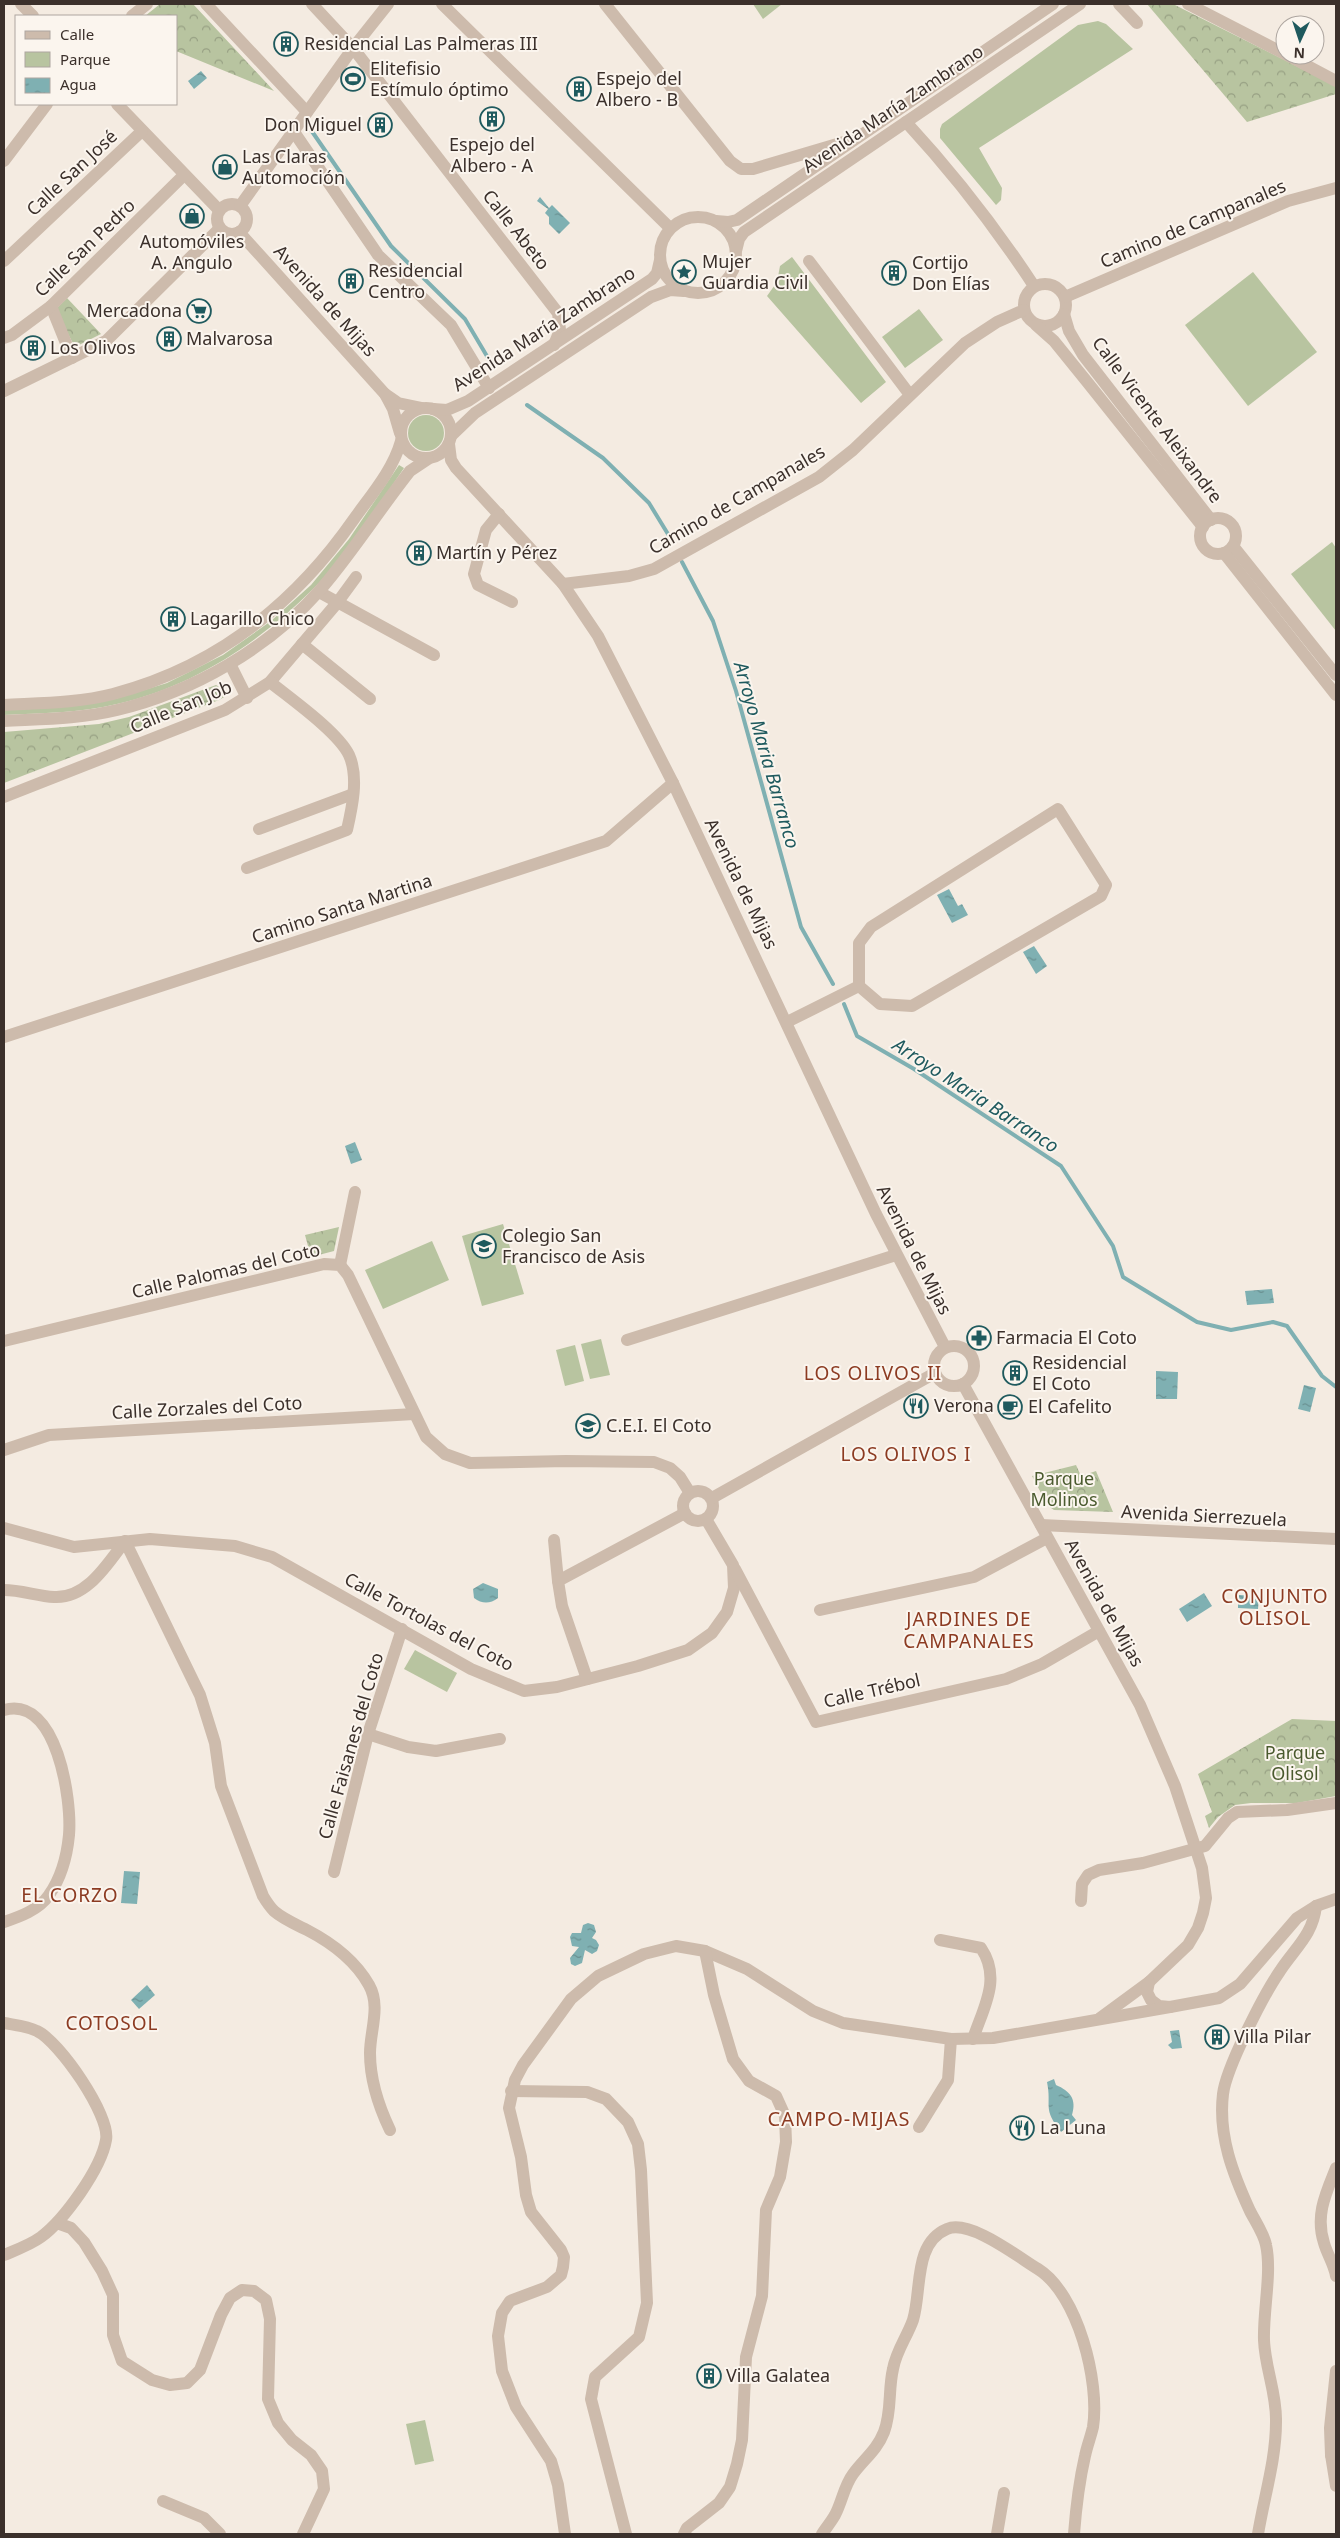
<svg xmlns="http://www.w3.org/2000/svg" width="1340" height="2538" viewBox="0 0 1340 2538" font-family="'Noto Sans',sans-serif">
<defs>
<pattern id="forest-crowns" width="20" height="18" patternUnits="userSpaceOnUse" patternTransform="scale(1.25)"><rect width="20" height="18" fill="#b8c4a0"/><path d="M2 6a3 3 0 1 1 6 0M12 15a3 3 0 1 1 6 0" fill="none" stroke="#97a083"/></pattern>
<pattern id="water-ripples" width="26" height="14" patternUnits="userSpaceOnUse" patternTransform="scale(1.25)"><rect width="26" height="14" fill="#7fb0b2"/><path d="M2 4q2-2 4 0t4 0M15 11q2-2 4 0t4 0" fill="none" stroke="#699091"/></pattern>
</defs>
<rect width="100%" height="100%" fill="#f4ebe1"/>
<!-- green -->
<g fill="#b8c4a0">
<polygon points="753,4 782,4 763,19"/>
<polygon points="1098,21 1106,24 1133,49 979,148 1002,188 1001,200 996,205 940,138 940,129 942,124 1078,25"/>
<polygon points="792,257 886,382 861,403 767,296 777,282 780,266"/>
<polygon points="1253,272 1317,352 1248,406 1185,325"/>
<polygon points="919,309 943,340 905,368 882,337"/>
<circle cx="426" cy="433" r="18"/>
<path d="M399,465L404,468C376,509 349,554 313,589C259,643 192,687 117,704C80,713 41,713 4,715V710L115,699L167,683L223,655L271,621L311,585L349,539Z"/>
<polygon points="1332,542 1336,548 1336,631 1291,574"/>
<polygon points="503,1224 524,1294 482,1306 462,1236"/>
<polygon points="432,1241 449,1280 383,1309 365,1270"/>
<polygon points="601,1339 610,1375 590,1379 581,1344"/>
<polygon points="575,1345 584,1381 565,1386 556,1350"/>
<polygon points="415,1650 457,1673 447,1692 404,1669"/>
<polygon points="425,2420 434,2461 415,2465 406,2424"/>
</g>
<!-- forest -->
<g fill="url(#forest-crowns)">
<polygon points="160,4 193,4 274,91 176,51 176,16 145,16"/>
<polygon points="1147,4 1173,4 1336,86 1336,94 1247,122"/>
<polygon points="67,298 101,334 75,347 55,310"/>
<polygon points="216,685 223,689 226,696 219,700 4,783 4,732 99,724 129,717"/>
<polygon points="339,1227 334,1251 311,1257 305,1235"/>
<polygon points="1076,1465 1081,1476 1096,1471 1113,1512 1054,1510 1048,1506 1032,1476"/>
<polygon points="1292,1719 1336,1721 1336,1796 1297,1803 1251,1803 1235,1805 1218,1817 1209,1828 1205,1816 1212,1812 1198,1774"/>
</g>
<!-- water -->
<g fill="url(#water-ripples)">
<polygon points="201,71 207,78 194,89 188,81"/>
<polygon points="540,197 549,208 552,205 570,223 559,234 549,224 549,217 545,213 548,209 537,201"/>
<polygon points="949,889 958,906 962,904 968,915 952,923 937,895"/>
<polygon points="1034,946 1047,966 1036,974 1023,952"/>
<polygon points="355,1142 362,1160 351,1164 345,1146"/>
<polygon points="1272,1289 1274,1303 1247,1305 1245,1291"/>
<polygon points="1156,1371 1178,1372 1177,1399 1156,1399"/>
<polygon points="1304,1385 1316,1388 1310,1412 1298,1409"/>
<path d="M483,1583L498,1589V1598C490,1604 482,1604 474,1598L473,1589Z"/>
<polygon points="1204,1593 1212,1606 1187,1622 1179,1609"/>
<polygon points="1238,1595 1259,1596 1258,1609 1238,1608"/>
<polygon points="124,1871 140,1872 137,1904 121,1903"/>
<polygon points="588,1923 594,1925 596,1932 592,1938 596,1940 599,1945 597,1951 592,1954 585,1950 582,1963 575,1966 571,1964 570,1958 579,1947 572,1946 570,1937 572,1933 581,1933 583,1925"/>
<polygon points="147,1985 155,1995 139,2009 131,2000"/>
<polygon points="1179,2030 1182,2048 1172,2049 1168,2045 1172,2042 1170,2031"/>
<path d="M1054,2079L1056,2085C1070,2091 1077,2099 1072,2115L1076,2120L1061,2132C1042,2108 1052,2107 1047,2082Z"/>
</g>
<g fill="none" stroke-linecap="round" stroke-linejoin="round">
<!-- stream -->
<g stroke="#7fb0b2" stroke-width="4">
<polyline points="311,130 391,246 465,319 491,363"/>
<polyline points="527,405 603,458 649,503 671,539"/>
<polyline points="682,562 713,621 736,691 801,927 833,984"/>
<polyline points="844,1004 857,1036 914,1069 1061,1166 1113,1246 1123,1277 1197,1322 1231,1330 1273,1322 1287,1326 1322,1376 1336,1387"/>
</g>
<!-- minor -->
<g stroke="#cdbbac" stroke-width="12">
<polyline points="21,4 33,16"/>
<polyline points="206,4 307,112"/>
<polyline points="312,4 353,48 558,313 560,330 554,345"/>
<polyline points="442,4 670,228"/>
<polyline points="605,4 730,161 741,169 753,169 844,142"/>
<polyline points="1119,4 1137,23"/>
<polyline points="1188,4 1285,54"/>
<polyline points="132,16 147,4"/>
<polyline points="1287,55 1336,81"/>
<polyline points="117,104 219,210"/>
<path d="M906,122C953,173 996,228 1034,286"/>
<polyline points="294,132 378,255 451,325 489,388"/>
<polyline points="4,161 47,104"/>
<circle cx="232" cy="219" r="15"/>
<polyline points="240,206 353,48 388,4"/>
<circle cx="698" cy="255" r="38"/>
<polyline points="716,221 728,222 737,220 1053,4"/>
<polyline points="239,232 385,394 393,409 400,433"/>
<polyline points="736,251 739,239 744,232 1080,4"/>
<polyline points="4,261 142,131"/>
<polyline points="809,261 910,395"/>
<circle cx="1045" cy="305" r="21"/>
<polyline points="1065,297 1288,201 1336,188"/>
<polyline points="51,306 72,358"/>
<polyline points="1064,314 1069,331 1083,355 1211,520"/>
<polyline points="1036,325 1054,341 1088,383 1203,527"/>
<polyline points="4,338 12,335 51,306 184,175"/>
<polyline points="4,391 106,341 220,228"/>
<polyline points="385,394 398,403 422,408"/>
<circle cx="426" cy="433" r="25"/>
<polyline points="433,409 447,410 468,401 652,279 657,273 660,260"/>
<polyline points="451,436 475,413 651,297 670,290 684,291"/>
<polyline points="449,444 451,460 456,468 563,584 598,636 673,783 876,1214 945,1347"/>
<polyline points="499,514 486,530 474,574 478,585 512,602"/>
<circle cx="1218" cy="536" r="18"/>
<polyline points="1233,546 1336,675"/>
<polyline points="1224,553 1336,695"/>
<polyline points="563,584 629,576 654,569 819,477 853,450 965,343 997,322 1024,310"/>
<polyline points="319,592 434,655"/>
<polyline points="302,644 370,699"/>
<polyline points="230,664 247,698"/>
<path d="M4,705C40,703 78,703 113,694C216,667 294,605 354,519C371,495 393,470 401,441"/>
<path d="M4,721C41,719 80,719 117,710C193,692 269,648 321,589C353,552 379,510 410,471L428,459"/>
<polyline points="4,797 225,710 270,682 337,603 356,577"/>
<polygon points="1058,809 1106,885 1101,896 912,1006 880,1004 859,986 859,943 871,927"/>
<polyline points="259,829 353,794"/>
<path d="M247,868L347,830C352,808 359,777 349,755C338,732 291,699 270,682"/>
<polyline points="787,1022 859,986"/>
<polyline points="4,1037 606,841 673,783"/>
<polyline points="340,1265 355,1192"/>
<polyline points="627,1340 896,1255"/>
<polyline points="4,1341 324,1264 340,1265 348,1275 426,1437 445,1454 470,1463 566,1461 654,1462 670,1468 680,1477 690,1493"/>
<circle cx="954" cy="1366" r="20"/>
<polyline points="963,1384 1140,1705 1175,1786 1202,1868 1206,1898 1203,1913 1198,1928 1188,1945 1149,1982 1100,2018"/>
<polyline points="4,1450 49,1435 414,1414"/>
<circle cx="698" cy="1506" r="15"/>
<polyline points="712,1498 935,1373"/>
<polyline points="1041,1525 1336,1539"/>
<polyline points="4,1528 74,1547 150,1539 235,1546 272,1557 471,1669 524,1691 557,1687 638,1666 688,1650 712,1633 727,1612 734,1588 733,1565 706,1519"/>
<polyline points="554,1540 558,1581"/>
<polyline points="735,1569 816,1722 1006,1679 1042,1664 1099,1631"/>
<path d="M4,1590C21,1590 37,1596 54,1597C87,1599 108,1563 125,1541L200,1695L215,1743L221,1786L263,1896C266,1901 270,1907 274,1911C283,1919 297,1925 307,1930C332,1943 355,1960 369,1985C381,2006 370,2031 370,2053C370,2079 379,2107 390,2130"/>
<polyline points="820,1610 974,1577 1047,1538"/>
<polyline points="587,1679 562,1606 558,1581 685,1513"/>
<path d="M4,1710C57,1695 72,1800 69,1835C67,1856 61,1878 49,1895C39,1910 19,1917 4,1922"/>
<polyline points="368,1734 408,1747 436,1751 500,1739"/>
<polyline points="334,1872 368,1734 402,1629"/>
<polyline points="1081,1901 1082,1884 1088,1875 1099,1870 1143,1863 1205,1846 1228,1818 1237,1812 1287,1810 1336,1803"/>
<path d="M940,1940L981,1948C1002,1979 983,2008 973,2039"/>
<polyline points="1149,1982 1147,1992 1151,2000 1159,2006 1170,2007 1219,1998 1240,1984 1297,1918 1316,1906 1336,1899"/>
<path d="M4,2023C14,2025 27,2026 37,2031C59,2041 111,2116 106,2140C101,2169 64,2220 41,2237C30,2245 16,2250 4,2255"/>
<polyline points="511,2091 587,2092 606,2099 628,2122 638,2144 641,2170 647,2303 639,2337 595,2377 591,2399 626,2534"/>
<polyline points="919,2127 948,2080 951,2039"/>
<path d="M1336,2168C1326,2193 1315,2215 1324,2243C1327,2254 1334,2264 1336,2276"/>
<polyline points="57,2223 71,2228 84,2242 102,2271 113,2295 113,2335 122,2361 152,2380 170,2385 187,2383 200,2370 221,2315 230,2298 242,2290 254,2291 266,2300 270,2319 268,2399 278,2423 292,2440 311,2455 322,2471 324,2489 303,2534"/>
<polyline points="1336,2450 1331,2455 1336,2486"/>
<polyline points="1331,2455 1330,2428 1336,2371"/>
<polyline points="163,2501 204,2518 220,2534"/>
<polyline points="565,2534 558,2485 551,2461 516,2407 502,2371 498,2336 502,2313 510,2301 547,2287 561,2275 563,2267 564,2257 561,2250 531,2212 526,2195 521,2157 509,2108 515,2080 523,2065 571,1999 598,1976 644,1954 676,1946 705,1951 747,1969 813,2011 843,2023 951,2039 993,2038 1170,2007"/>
<polyline points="684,2534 687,2528 719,2503 730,2487 737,2464 742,2440 746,2357 762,2296 766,2210 780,2177 786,2142 785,2116 776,2096 749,2081 733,2059 714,1995 705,1951"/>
<path d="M822,2534C826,2528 831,2522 835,2515C842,2502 844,2486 853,2474C864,2459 877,2450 884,2432C892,2411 888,2390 893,2369C896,2351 907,2337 913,2320C922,2291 913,2243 947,2229C970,2219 1018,2257 1038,2269C1078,2294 1100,2382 1093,2427C1091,2436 1087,2446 1085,2456C1079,2482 1076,2508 1074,2534"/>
<polyline points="997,2534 1004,2493"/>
<path d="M1258,2534C1264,2497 1276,2460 1276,2422C1277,2394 1265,2368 1264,2340C1263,2311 1272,2272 1266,2245C1264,2234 1255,2221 1250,2211C1233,2174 1218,2136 1223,2094C1226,2068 1264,1994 1280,1971C1295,1948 1313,1935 1316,1906"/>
</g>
</g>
<!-- icons -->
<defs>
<g id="building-ring" transform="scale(1.25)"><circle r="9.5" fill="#fbf5ee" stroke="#1f5a5e" stroke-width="1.5"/><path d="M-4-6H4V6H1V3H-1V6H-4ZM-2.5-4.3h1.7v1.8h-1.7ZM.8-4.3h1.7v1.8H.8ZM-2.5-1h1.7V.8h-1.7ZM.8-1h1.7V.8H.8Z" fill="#1f5a5e"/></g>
<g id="stadium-ring" transform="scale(1.25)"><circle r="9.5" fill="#fbf5ee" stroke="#1f5a5e" stroke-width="1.5"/><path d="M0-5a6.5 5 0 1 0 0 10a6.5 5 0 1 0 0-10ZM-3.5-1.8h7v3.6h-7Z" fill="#1f5a5e"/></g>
<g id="shop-ring" transform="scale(1.25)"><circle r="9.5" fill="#fbf5ee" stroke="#1f5a5e" stroke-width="1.5"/><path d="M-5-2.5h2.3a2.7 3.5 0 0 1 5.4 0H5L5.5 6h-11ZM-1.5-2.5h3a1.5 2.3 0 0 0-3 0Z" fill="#1f5a5e"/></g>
<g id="sight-ring" transform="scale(1.25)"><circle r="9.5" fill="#fbf5ee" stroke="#1f5a5e" stroke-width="1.5"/><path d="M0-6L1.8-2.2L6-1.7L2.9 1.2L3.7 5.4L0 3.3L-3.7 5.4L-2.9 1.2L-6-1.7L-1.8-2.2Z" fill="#1f5a5e"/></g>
<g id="supermarket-ring" transform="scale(1.25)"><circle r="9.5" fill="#fbf5ee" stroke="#1f5a5e" stroke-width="1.5"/><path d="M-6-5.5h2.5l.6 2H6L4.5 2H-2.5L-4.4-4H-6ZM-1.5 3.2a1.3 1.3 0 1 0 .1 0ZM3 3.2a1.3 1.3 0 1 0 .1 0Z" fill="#1f5a5e"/></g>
<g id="school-ring" transform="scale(1.25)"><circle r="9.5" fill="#fbf5ee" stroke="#1f5a5e" stroke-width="1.5"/><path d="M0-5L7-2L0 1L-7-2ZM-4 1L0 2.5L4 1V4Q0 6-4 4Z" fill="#1f5a5e"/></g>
<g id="pharmacy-ring" transform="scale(1.25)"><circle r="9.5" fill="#fbf5ee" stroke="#1f5a5e" stroke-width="1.5"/><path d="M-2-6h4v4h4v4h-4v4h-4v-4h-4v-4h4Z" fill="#1f5a5e"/></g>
<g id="restaurant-ring" transform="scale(1.25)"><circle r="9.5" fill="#fbf5ee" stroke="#1f5a5e" stroke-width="1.5"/><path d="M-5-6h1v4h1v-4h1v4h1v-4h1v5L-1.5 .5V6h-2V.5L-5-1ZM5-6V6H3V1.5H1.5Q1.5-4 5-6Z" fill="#1f5a5e"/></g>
<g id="cafe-ring" transform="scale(1.25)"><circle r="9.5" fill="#fbf5ee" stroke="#1f5a5e" stroke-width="1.5"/><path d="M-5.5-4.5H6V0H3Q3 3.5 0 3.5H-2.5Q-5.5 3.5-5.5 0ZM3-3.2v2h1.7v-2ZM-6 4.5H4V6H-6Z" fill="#1f5a5e"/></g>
</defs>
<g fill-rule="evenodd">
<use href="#building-ring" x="286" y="44"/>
<use href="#stadium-ring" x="353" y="79"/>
<use href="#building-ring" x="579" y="89"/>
<use href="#building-ring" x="492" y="119"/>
<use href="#building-ring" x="380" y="125"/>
<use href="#shop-ring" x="225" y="167"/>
<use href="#shop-ring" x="192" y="216"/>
<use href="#sight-ring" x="684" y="272"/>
<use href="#building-ring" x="894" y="273"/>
<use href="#building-ring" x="351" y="281"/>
<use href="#supermarket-ring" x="199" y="311"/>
<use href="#building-ring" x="169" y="339"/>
<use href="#building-ring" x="33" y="348"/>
<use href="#building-ring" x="419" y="553"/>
<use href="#building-ring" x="173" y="619"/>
<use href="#school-ring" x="484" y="1246"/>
<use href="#pharmacy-ring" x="979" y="1338"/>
<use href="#building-ring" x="1015" y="1373"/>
<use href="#restaurant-ring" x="916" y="1406"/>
<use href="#cafe-ring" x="1010" y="1407"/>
<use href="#school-ring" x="588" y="1426"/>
<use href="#building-ring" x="1217" y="2037"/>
<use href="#restaurant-ring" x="1022" y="2128"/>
<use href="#building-ring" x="709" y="2376"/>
</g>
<g text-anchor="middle" stroke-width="4" stroke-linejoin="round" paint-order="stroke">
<!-- poi labels -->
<g font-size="18" fill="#3b302b" stroke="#fbf5ee" text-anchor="start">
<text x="304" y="50">Residencial Las Palmeras III</text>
<text x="370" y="75">Elitefisio<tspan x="370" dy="21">Estímulo óptimo</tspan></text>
<text x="596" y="85">Espejo del<tspan x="596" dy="21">Albero - B</tspan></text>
<text x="362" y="131" text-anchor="end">Don Miguel</text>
<text x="492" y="151" text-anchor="middle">Espejo del<tspan x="492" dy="21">Albero - A</tspan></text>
<text x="242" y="163">Las Claras<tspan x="242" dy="21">Automoción</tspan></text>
<text x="192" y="248" text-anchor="middle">Automóviles<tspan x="192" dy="21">A. Angulo</tspan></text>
<text x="702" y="268">Mujer<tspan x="702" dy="21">Guardia Civil</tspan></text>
<text x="912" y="269">Cortijo<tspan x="912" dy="21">Don Elías</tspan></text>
<text x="368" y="277">Residencial<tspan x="368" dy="21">Centro</tspan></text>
<text x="182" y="317" text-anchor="end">Mercadona</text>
<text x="186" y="345">Malvarosa</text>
<text x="50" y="354">Los Olivos</text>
<text x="436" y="559">Martín y Pérez</text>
<text x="190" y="625">Lagarillo Chico</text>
<text x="502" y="1242">Colegio San<tspan x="502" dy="21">Francisco de Asis</tspan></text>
<text x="996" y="1344">Farmacia El Coto</text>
<text x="1032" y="1369">Residencial<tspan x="1032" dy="21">El Coto</tspan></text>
<text x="934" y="1412">Verona</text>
<text x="1028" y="1413">El Cafelito</text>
<text x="606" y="1432">C.E.I. El Coto</text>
<text x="1234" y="2043">Villa Pilar</text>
<text x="1040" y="2134">La Luna</text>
<text x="726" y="2382">Villa Galatea</text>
</g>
<!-- street labels -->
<g font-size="18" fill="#3b302b" stroke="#fbf5ee">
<text transform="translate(893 109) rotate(-34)" y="6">Avenida María Zambrano</text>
<text transform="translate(72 173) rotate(-43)" y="6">Calle San José</text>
<text transform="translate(1193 224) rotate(-23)" y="6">Camino de Campanales</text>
<text transform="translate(516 230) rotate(52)" y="6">Calle Abeto</text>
<text transform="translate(85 248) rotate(-44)" y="6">Calle San Pedro</text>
<text transform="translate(325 301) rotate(48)" y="6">Avenida de Mijas</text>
<text transform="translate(544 329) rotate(-33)" y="6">Avenida María Zambrano</text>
<text transform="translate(1157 420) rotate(53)" y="6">Calle Vicente Aleixandre</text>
<text transform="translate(737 500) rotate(-30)" y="6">Camino de Campanales</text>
<text transform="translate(181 707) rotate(-23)" y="6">Calle San Job</text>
<text transform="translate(741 884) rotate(64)" y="6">Avenida de Mijas</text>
<text transform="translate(342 909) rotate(-18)" y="6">Camino Santa Martina</text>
<text transform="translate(914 1250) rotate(63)" y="6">Avenida de Mijas</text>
<text transform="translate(226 1271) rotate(-13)" y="6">Calle Palomas del Coto</text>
<text transform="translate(207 1408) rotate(-3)" y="6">Calle Zorzales del Coto</text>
<text transform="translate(1204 1516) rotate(3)" y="6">Avenida Sierrezuela</text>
<text transform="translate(1104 1603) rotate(61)" y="6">Avenida de Mijas</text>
<text transform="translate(429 1622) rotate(28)" y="6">Calle Tortolas del Coto</text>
<text transform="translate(872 1691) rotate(-13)" y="6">Calle Trébol</text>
<text transform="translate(351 1746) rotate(-74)" y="6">Calle Faisanes del Coto</text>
</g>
<!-- park labels -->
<g font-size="18" fill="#4a5a2e" stroke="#fbf5ee">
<text x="1064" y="1485">Parque<tspan x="1064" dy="21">Molinos</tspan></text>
<text x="1295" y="1759">Parque<tspan x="1295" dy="21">Olisol</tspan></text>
</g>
<!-- water labels -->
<g font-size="19" font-style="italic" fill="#1f5a5e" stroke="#fbf5ee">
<text transform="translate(767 755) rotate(74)" y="7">Arroyo Maria Barranco</text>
<text transform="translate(976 1095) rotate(33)" y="7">Arroyo Maria Barranco</text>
</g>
<!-- neighbourhood labels -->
<g font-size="19" letter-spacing="1" fill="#8c3b22" stroke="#fbf5ee">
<text x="873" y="1380">LOS OLIVOS II</text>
<text x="906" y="1461">LOS OLIVOS I</text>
<text x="1275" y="1603">CONJUNTO<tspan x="1275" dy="22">OLISOL</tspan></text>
<text x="969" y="1626">JARDINES DE<tspan x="969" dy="22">CAMPANALES</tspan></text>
<text x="70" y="1902">EL CORZO</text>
<text x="112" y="2030">COTOSOL</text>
</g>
<!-- quarter labels -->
<g font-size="20" letter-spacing="1" fill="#8c3b22" stroke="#fbf5ee">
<text x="839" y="2126">CAMPO-MIJAS</text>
</g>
</g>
<!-- border -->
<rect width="1340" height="2538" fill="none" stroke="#3b302b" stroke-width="10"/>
<!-- legend -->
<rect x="15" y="15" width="162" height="90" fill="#fbf5ee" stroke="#aea6a0"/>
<rect x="25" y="31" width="25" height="8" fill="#cdbbac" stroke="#aea6a0"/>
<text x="60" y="40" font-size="15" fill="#3b302b">Calle</text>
<rect x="25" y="52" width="25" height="15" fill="#b8c4a0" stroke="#aea6a0"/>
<text x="60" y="65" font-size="15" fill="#3b302b">Parque</text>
<rect x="25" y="78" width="25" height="15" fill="url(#water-ripples)" stroke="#aea6a0"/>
<text x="60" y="90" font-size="15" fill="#3b302b">Agua</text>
<!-- north arrow -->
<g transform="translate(1300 40) rotate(183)"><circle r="24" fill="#fbf5ee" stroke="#aea6a0"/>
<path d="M0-4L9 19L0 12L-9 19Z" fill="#1f5a5e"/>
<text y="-8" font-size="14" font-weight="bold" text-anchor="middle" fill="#3b302b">N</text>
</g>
</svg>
